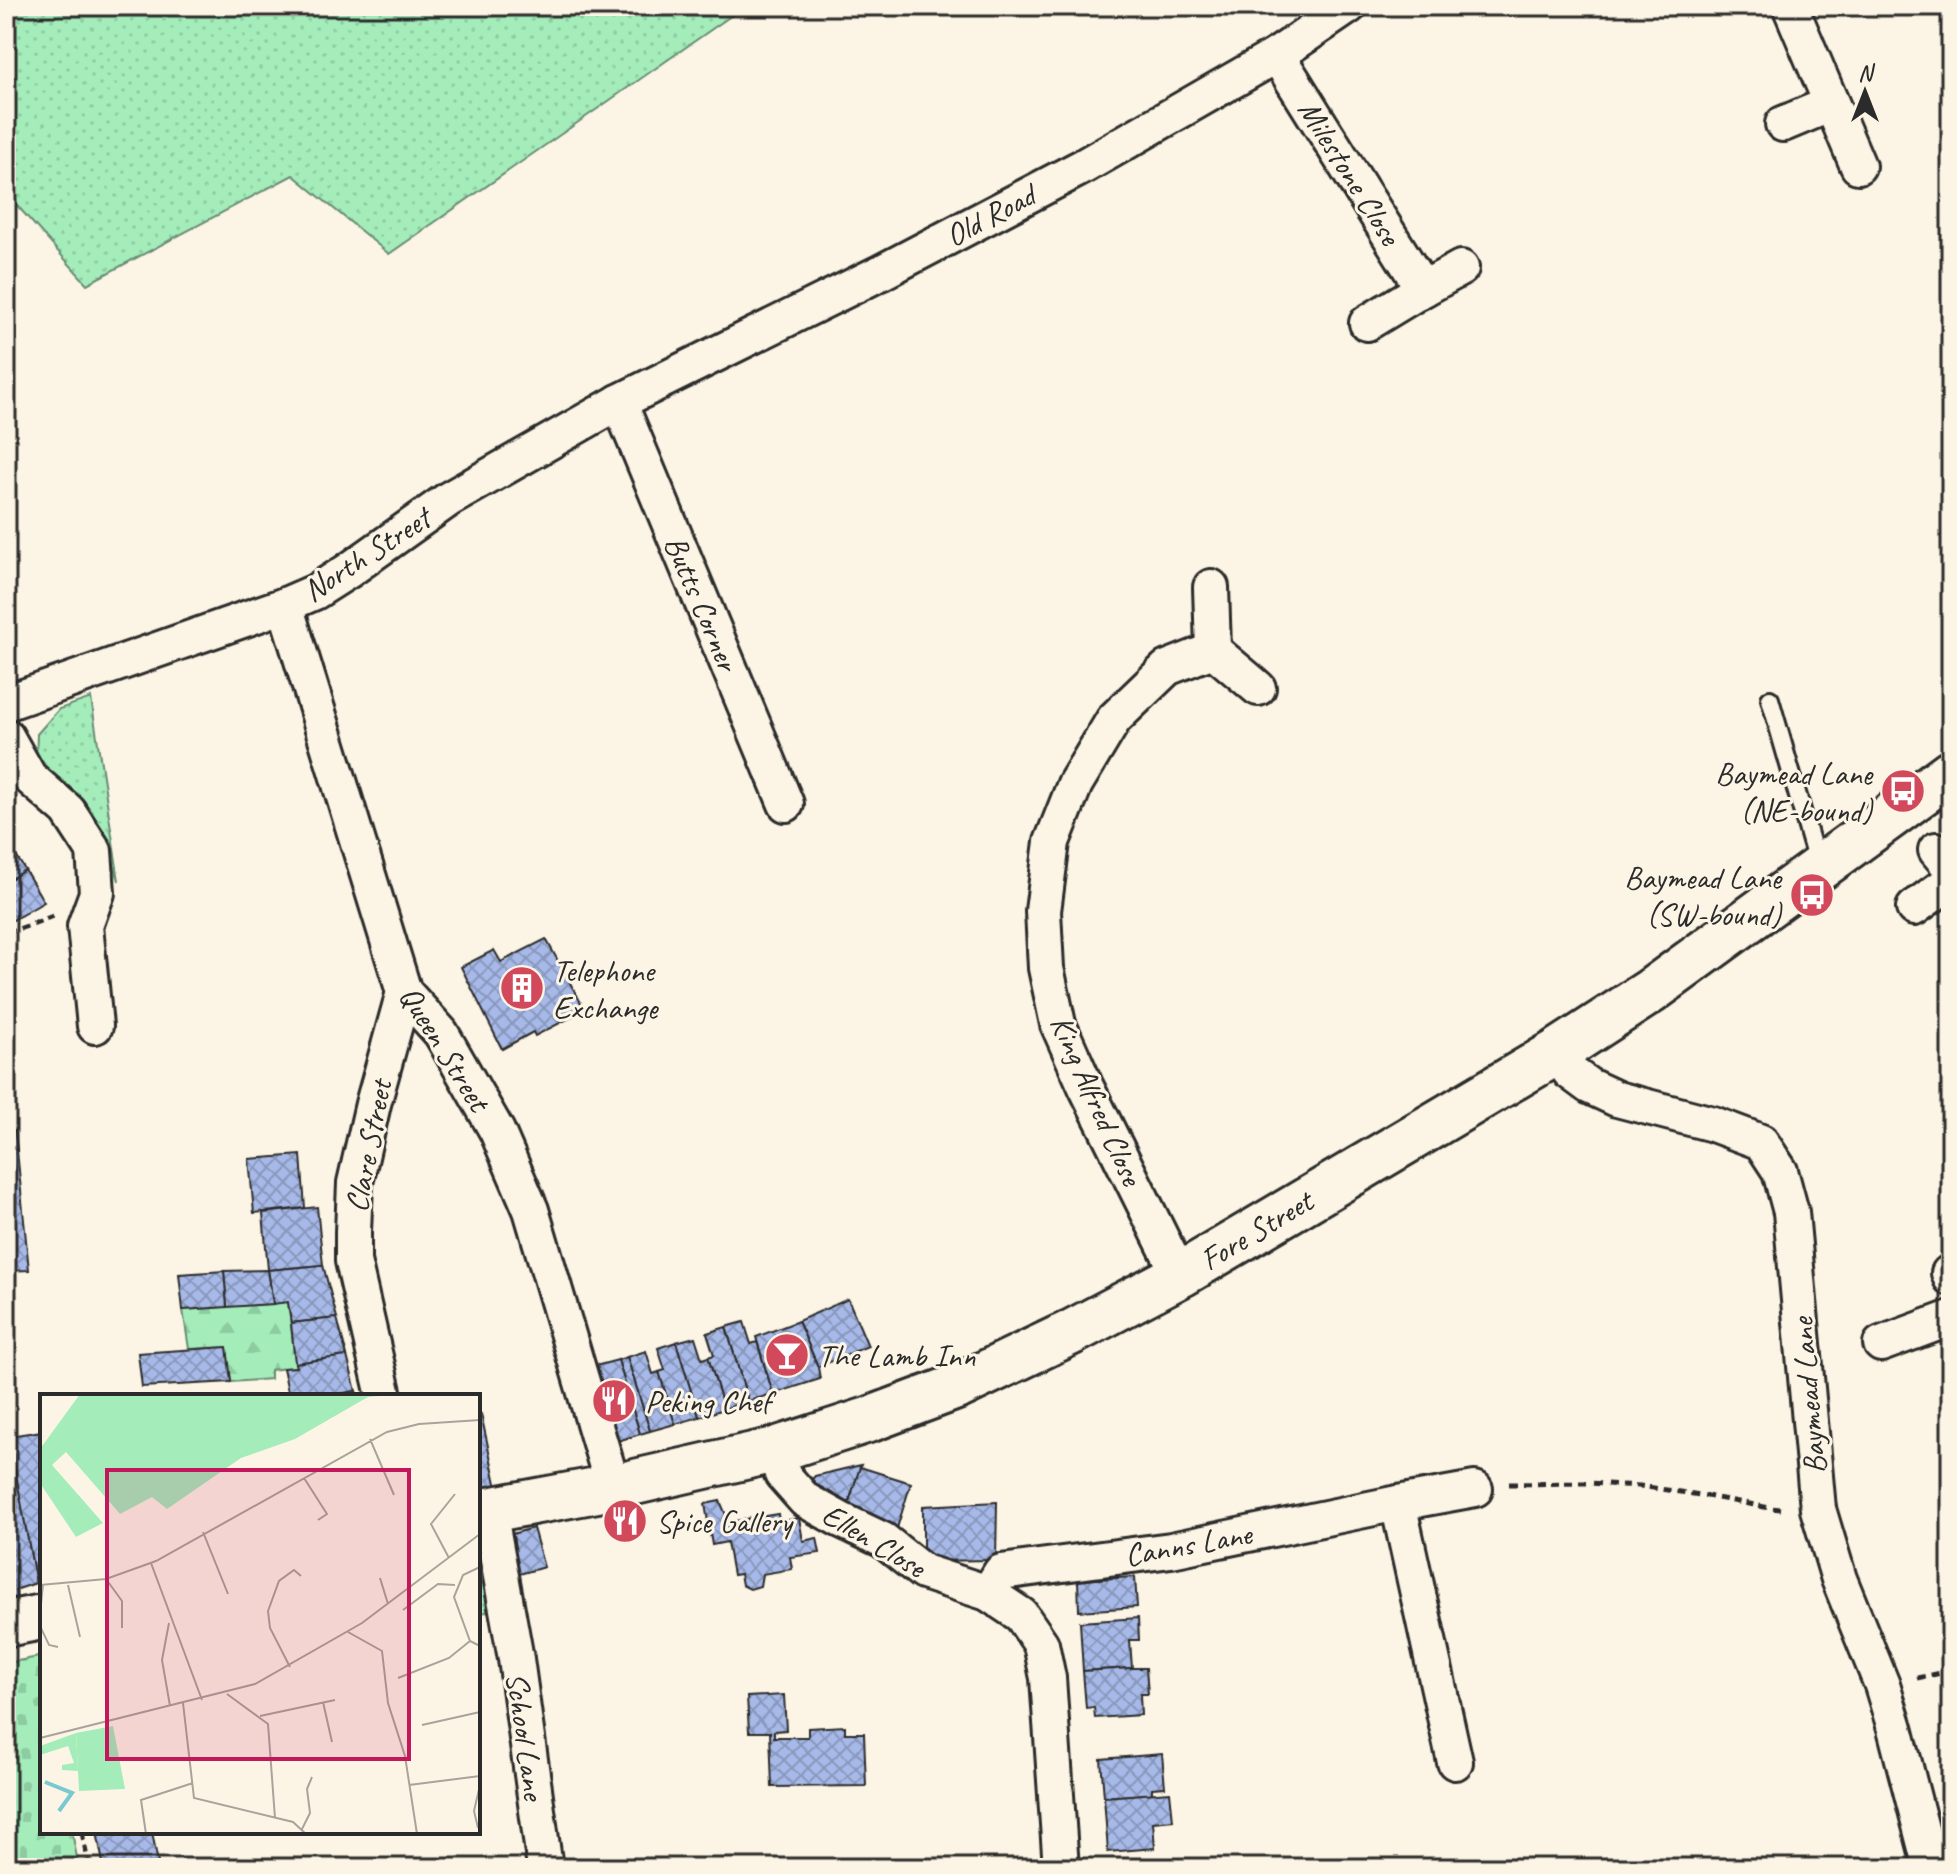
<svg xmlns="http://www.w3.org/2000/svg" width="1957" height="1874" viewBox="0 0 1957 1874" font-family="Caveat,sans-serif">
<defs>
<pattern id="grass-dots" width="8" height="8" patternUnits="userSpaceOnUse" patternTransform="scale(2)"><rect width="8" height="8" fill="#a4edbb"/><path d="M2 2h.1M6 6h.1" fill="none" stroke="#8dcba1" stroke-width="1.8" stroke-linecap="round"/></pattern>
<pattern id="forest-firs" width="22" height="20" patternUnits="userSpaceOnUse" patternTransform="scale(2)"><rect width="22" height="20" fill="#a4edbb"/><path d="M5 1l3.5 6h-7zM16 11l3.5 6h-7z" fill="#8dcba1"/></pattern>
<pattern id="cemetery-stones" width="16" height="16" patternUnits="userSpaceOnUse" patternTransform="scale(2)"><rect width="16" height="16" fill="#a4edbb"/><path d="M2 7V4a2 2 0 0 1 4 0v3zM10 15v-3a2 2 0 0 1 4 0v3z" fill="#8dcba1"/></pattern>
<pattern id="building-cross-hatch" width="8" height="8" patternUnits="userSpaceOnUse" patternTransform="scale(2)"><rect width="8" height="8" fill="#a7b9e8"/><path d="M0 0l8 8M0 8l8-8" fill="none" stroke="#8897bc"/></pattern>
</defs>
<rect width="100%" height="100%" fill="#fcf5e5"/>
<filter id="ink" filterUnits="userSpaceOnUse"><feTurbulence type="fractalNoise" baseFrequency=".0125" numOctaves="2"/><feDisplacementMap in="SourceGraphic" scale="16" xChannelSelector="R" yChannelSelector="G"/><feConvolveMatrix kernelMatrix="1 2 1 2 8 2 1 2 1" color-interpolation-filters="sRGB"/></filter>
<g filter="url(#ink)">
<!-- grass -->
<g fill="url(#grass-dots)" stroke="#688c73" stroke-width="2">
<polygon points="6,6 745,6 389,254 293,175 87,284 6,193"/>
<polygon points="91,698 119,881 110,853 36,763 37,734 59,709"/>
<polygon points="478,1565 484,1578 487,1612 478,1613"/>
</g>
<!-- forest -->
<polygon fill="url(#forest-firs)" stroke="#688c73" stroke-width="2" points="288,1302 296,1367 270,1370 270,1379 231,1382 227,1347 189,1349 183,1310"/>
<!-- cemetery -->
<polygon fill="url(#cemetery-stones)" stroke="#688c73" stroke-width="2" points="39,1657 42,1673 42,1832 72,1832 79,1868 6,1868 6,1663"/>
<!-- building -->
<g fill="url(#building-cross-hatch)" stroke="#2b2b2b" stroke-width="2">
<polygon points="6,840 25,870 6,882"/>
<polygon points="25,870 44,902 6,924 6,882"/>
<polygon points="546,939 585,1010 535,1036 533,1032 502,1049 461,967 494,950 501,962"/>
<polygon points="6,1128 15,1131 29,1270 6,1271"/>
<polygon points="301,1155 305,1208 254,1213 249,1159"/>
<polygon points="317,1207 323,1265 268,1270 263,1213"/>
<polygon points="323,1265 337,1318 291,1323 288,1302 273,1304 268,1270"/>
<polygon points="268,1270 273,1304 227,1307 224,1271"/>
<polygon points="224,1271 227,1307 183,1310 179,1274"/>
<polygon points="848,1299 868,1346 818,1367 798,1321"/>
<polygon points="337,1318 347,1356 295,1363 291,1323"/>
<polygon points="798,1321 818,1367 820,1379 773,1394 756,1337"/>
<polygon points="744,1322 751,1344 757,1342 773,1394 748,1401 726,1327"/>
<polygon points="726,1327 748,1401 724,1409 708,1357 714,1355 707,1333"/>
<polygon points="695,1337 702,1359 708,1357 724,1409 699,1417 676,1342"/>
<polygon points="676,1342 699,1417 675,1424 659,1372 665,1370 658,1348"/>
<polygon points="227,1347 231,1382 142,1387 138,1353"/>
<polygon points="646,1351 653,1374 659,1372 675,1424 650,1431 627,1357"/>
<polygon points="347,1356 356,1391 327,1396 289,1396 283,1368 296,1367 295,1363"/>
<polygon points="627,1357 650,1431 640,1434 618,1360"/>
<polygon points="618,1360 640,1434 618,1441 610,1438 588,1368"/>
<polygon points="356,1391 358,1396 327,1396"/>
<polygon points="481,1414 497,1488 478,1492 478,1415"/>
<polygon points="6,1416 36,1583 15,1590 17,1603 6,1613"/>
<polygon points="42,1431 42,1582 36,1583 9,1436"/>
<polygon points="861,1465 846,1512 811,1484 812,1479 815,1476"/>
<polygon points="860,1467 911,1483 897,1528 846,1512"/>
<polygon points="720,1501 729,1522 778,1514 779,1522 799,1518 803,1541 817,1538 820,1553 790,1557 792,1569 762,1574 760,1586 750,1589 742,1585 740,1574 733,1575 727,1542 712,1545 705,1504"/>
<polygon points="997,1502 996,1560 923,1561 923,1506"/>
<polygon points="533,1528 544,1567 516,1575 505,1536"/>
<polygon points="1135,1577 1137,1607 1079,1611 1078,1580"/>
<polygon points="1138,1618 1139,1640 1130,1640 1132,1668 1083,1671 1080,1622"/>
<polygon points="1132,1668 1146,1668 1148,1694 1140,1694 1141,1715 1095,1718 1094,1707 1086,1708 1083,1671"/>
<polygon points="784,1695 786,1730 774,1731 774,1737 808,1737 808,1728 845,1726 845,1733 864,1733 866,1786 772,1787 770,1732 749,1732 747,1697"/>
<polygon points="1162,1754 1165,1787 1152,1788 1152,1794 1104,1797 1101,1759"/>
<polygon points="1170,1792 1173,1820 1153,1822 1155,1848 1108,1852 1104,1797"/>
<polygon points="97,1832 152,1832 159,1868 104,1868"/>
</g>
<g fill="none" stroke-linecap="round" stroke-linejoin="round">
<!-- lane casing -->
<g stroke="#2b2b2b" stroke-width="22">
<polyline id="lane" points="1770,699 1818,866"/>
</g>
<!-- street casing -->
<g stroke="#2b2b2b" stroke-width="40">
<g id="street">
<polyline points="1790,6 1858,166"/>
<polyline points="1277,55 1423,289 1367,323"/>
<polyline points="1783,124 1831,104"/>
<polyline points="1423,289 1461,268"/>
<polyline points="619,402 786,804"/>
<polyline points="1211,587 1213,650"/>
<polyline points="285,605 404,992 441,1033 497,1131 531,1210 613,1487"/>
<polyline points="6,703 285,605 315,592 348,571 449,499 619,402 880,273 1084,166 1277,55 1349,6"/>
<polyline points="6,736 29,777 68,811 94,851 97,893 85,926 95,1026"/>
<polyline points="1936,850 1951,868"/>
<polyline points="1914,908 1951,881"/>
<polyline points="1557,1052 1570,1072 1589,1086 1617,1099 1713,1124 1761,1142 1780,1171 1791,1212 1818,1509 1839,1579 1882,1685 1895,1728 1931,1868"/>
<polyline points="1949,1273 1951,1278"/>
<polyline points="1182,1274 1169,1254 1086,1087 1058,1024 1046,968 1043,911 1052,842 1075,784 1114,719 1167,668 1213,650 1258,688"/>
<polyline points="1881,1344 1951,1318"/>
<polyline points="384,1396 353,1261 353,1232 355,1183 373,1104 404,992"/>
<polyline points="775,1450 782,1474 805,1500 841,1520 883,1540 923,1572 988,1593 1021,1615 1041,1644 1048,1678 1061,1868"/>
<polyline points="1398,1503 1455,1762"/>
<polyline points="489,1510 516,1659 545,1868"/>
<polyline points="988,1593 1001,1572 1171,1550 1398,1503 1475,1489"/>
</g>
</g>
<!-- primary casing -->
<g stroke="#2b2b2b" stroke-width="50">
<g id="primary">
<polyline points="478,1512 613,1487 775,1450 871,1419 959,1386 1072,1332 1182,1274 1557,1052 1651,991 1951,772"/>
<polyline points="6,1624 42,1617"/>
</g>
</g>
<!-- path -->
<g stroke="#2b2b2b" stroke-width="5" stroke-dasharray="8 6" stroke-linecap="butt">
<polyline points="6,931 19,929 53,916"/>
<polyline points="1509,1484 1588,1483 1640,1486 1707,1496 1770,1508 1781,1509"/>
<polyline points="1917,1678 1951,1671"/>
<polyline points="82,1832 89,1868"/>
</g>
<!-- lane -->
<use href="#lane" stroke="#fcf5e5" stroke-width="16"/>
<!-- street -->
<use href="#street" stroke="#fcf5e5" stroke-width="34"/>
<!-- primary -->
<use href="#primary" stroke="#fcf5e5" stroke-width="44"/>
</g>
</g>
<!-- icons -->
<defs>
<g id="bus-disc" transform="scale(2.3)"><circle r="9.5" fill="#d1495b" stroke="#fcf5e5"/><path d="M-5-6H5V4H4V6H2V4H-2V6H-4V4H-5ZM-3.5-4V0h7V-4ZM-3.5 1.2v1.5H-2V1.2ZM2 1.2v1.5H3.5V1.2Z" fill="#fff"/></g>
<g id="building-disc" transform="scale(2.3)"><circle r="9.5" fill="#d1495b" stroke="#fcf5e5"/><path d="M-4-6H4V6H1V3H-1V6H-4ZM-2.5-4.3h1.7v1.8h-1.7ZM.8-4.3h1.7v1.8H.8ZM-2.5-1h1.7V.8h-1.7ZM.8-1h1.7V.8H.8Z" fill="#fff"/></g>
<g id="bar-disc" transform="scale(2.3)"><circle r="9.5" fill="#d1495b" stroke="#fcf5e5"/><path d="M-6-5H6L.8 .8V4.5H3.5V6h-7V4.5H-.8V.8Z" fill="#fff"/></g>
<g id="restaurant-disc" transform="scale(2.3)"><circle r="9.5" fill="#d1495b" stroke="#fcf5e5"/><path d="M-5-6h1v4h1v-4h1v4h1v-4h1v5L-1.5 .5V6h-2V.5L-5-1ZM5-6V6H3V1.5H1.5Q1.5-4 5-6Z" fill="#fff"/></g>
</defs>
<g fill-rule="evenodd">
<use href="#bus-disc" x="1903" y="791"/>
<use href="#bus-disc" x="1812" y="895"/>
<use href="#building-disc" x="522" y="988"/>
<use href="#bar-disc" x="787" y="1355"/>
<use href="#restaurant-disc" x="614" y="1401"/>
<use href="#restaurant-disc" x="625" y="1521"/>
</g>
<g text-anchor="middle" stroke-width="6" stroke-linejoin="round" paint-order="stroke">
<!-- street labels -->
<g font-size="32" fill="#2b2b2b" stroke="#fcf5e5">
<text transform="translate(1350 172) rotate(58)" y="11">Milestone Close</text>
<text transform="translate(990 215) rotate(-28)" y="11">Old Road</text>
<text transform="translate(366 554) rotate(-33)" y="11">North Street</text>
<text transform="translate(702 603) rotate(67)" y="11">Butts Corner</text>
<text transform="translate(445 1048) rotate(58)" y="11">Queen Street</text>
<text transform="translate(1097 1100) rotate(66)" y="11">King Alfred Close</text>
<text transform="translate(368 1146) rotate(-79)" y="11">Clare Street</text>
<text transform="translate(1256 1230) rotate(-31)" y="11">Fore Street</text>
<text transform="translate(1808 1396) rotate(-95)" y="11">Baymead Lane</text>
<text transform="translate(874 1540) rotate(31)" y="11">Ellen Close</text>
<text transform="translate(1188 1544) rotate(-10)" y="11">Canns Lane</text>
<text transform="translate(526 1736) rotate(82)" y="11">School Lane</text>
</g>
<!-- poi labels -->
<g font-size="32" fill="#2b2b2b" stroke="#fcf5e5" text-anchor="start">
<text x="1872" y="784" text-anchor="end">Baymead Lane<tspan x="1872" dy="37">(NE-bound)</tspan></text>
<text x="1781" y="888" text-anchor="end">Baymead Lane<tspan x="1781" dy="37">(SW-bound)</tspan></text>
<text x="553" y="981">Telephone<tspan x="553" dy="37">Exchange</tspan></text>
<text x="818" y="1366">The Lamb Inn</text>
<text x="645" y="1412">Peking Chef</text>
<text x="656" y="1532">Spice Gallery</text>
</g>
</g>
<!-- overview -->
<g transform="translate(40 1394)">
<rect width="440" height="440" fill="#fcf5e5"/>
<path d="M40,0H362L328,3L255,45L201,64L127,115L112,103L80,120L26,58L12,71L63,129L36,143L0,89V55Z" fill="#a4edbb"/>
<path d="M73,332L85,395L39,397L36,339Z" fill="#a4edbb"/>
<path d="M36,339L38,377L22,376V371L34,369L28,352L0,361V352Z" fill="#a4edbb"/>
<path fill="none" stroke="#78c9d0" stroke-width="4" d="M5,388L32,399L19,417"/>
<path fill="none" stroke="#a8a49b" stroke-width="2" d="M330,45L354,101M264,84L287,120L278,126M163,138L188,200M409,164L391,130L415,100M111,169L162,306M440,173L423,181L414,203L430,247L440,252M340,184L348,210M66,185L82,207V234M0,191L66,185L116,167L347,38L379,30L440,26M28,191L40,243M363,216L398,190L415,191M0,220L3,191M129,229L122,266L130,312M0,232L9,251L18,253M308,238L342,257L348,309L365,362L377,440M250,273L230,234L228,217L239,187L254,176L261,182M358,284L409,264L430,247M187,300L228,330L235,424M283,308L292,348M143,309L154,404L253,428L266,440M220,322L295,306M382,331L440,318M0,344L215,290L322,229L440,140M369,391L440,382M438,434L434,417L440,391M262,435L270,419L267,395L272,383M106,440L101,406L153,389"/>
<path fill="#c2185b" fill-opacity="0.15" stroke="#c2185b" stroke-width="4" d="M67,76H369V365H67Z"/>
<rect width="440" height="440" fill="none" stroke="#2b2b2b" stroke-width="4"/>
</g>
<!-- margin -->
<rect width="1957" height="1874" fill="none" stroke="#fcf5e5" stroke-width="32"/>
<rect x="16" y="16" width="1925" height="1842" fill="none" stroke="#2b2b2b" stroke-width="3" filter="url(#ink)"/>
<!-- north arrow -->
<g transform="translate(1865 92)" stroke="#fcf5e5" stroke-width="6" paint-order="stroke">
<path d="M0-6L14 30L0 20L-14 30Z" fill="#2b2b2b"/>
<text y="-12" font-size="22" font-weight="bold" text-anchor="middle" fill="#2b2b2b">N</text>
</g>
</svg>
